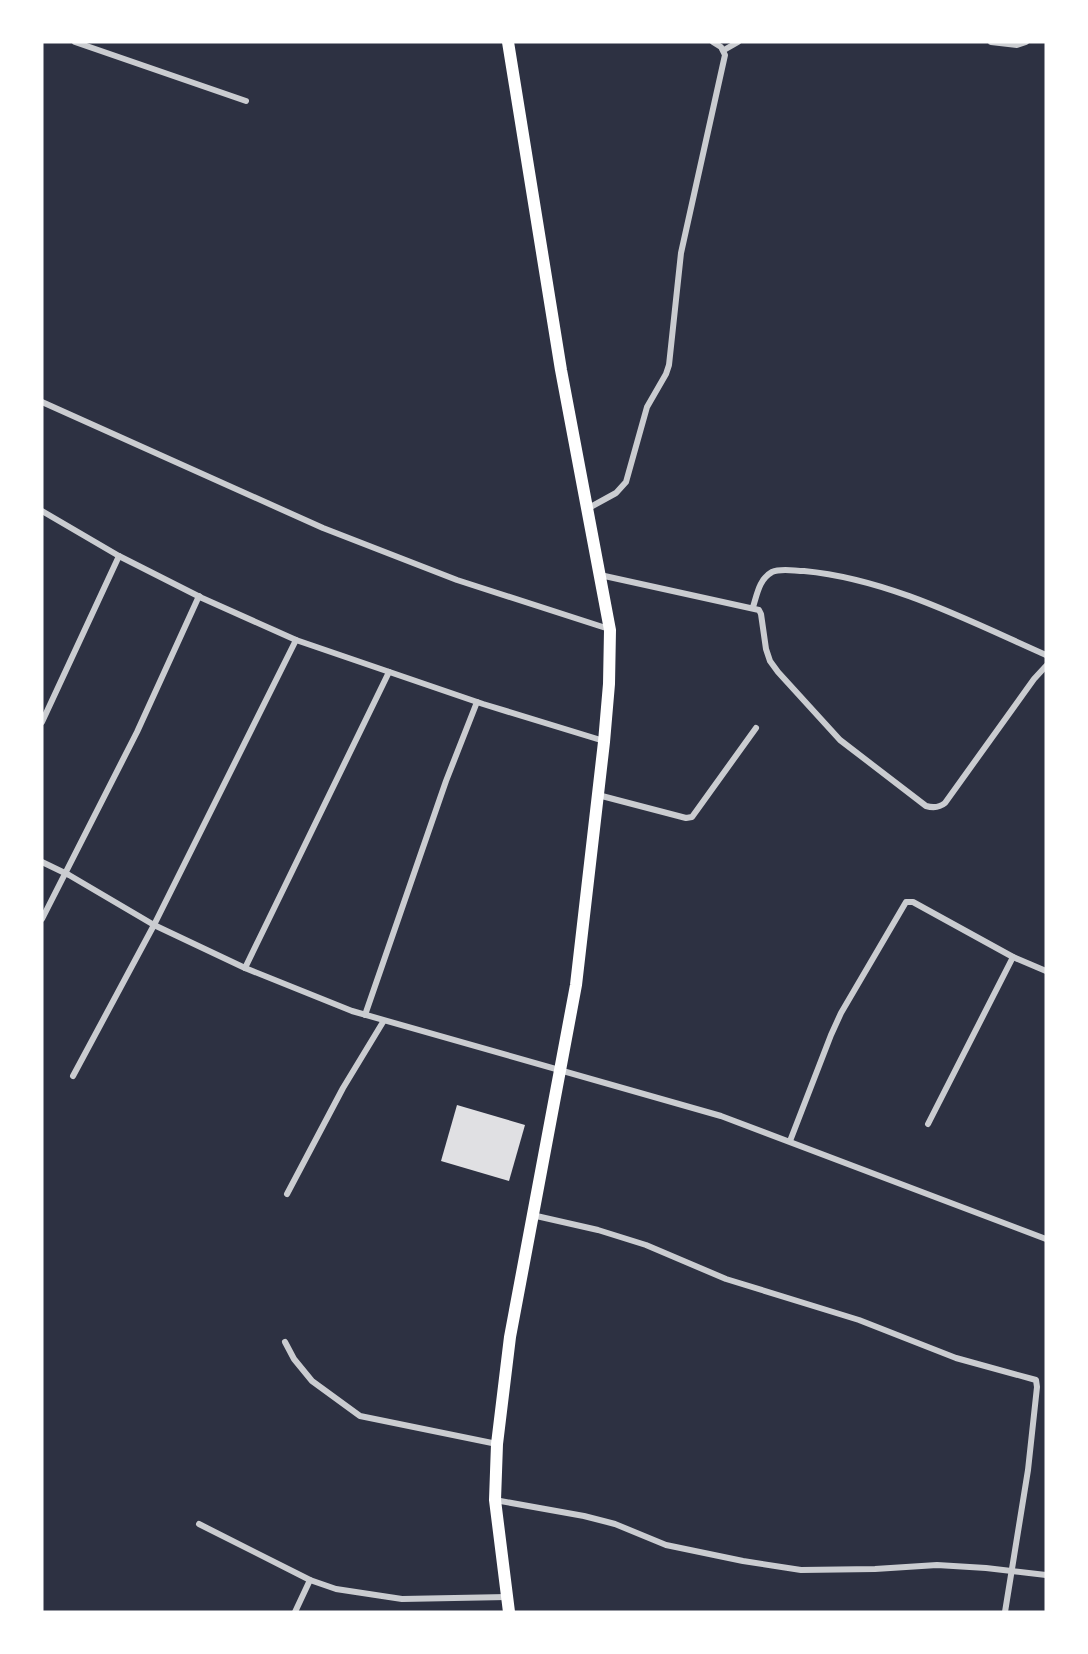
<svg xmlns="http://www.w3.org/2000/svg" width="1088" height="1654" viewBox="0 0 1088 1654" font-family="Overpass,sans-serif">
<rect width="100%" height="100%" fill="#2d3142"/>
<!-- building -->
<polygon fill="#e0e0e3" points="457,1105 525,1125 509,1181 441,1161"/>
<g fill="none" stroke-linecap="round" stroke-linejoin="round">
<!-- minor -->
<g stroke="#caccd0" stroke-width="6">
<polyline points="75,42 246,101"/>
<polyline points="991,42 1017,45 1026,42"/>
<polyline points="724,50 738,42"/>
<polyline points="42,402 323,528 457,580 609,629"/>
<polyline points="587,509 616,493 626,482 647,407 666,374 669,365 681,253 725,55 721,47 713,42"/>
<polyline points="42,511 119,556 202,598 296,640 483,704 604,741"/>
<path d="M600,575L759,610L761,614L766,649L770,661L778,672L840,740L926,806C933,808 939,808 945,803L1034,679L1046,666"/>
<path d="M753,607C757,595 759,579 772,572C781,568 794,571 804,571C889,579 969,621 1046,655"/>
<polyline points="42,722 119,556"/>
<polyline points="598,795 686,818 692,817 756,728"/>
<polyline points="42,862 69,875 154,925 245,968 352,1011 721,1116 1046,1239"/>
<polyline points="42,919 137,732 199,596"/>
<polyline points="245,968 389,672"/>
<polyline points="365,1015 446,781 477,702"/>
<polyline points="73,1076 154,925 296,640"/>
<polyline points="928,1124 1013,957"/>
<polyline points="790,1141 831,1035 841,1013 906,902 913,902 1013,957 1046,971"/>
<polyline points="287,1194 343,1088 383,1022"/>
<polyline points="532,1215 598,1230 646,1245 726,1279 859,1320 956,1358 1036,1380 1037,1387 1028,1470 1005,1612"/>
<polyline points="285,1342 294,1359 312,1381 360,1416 497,1444"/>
<polyline points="495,1500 584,1516 615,1524 666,1545 743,1561 801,1570 875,1569 937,1565 986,1568 1046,1575"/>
<polyline points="199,1524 310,1580 336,1589 402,1599 507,1597"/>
<polyline points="295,1612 310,1580"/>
</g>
<!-- secondary -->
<polyline stroke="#fff" stroke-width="12" points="508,42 561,370 610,630 609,684 604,742 576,985 510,1337 497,1444 495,1500 509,1612"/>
</g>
<!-- border -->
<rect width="1088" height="1654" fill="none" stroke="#ffffff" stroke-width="87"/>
</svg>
